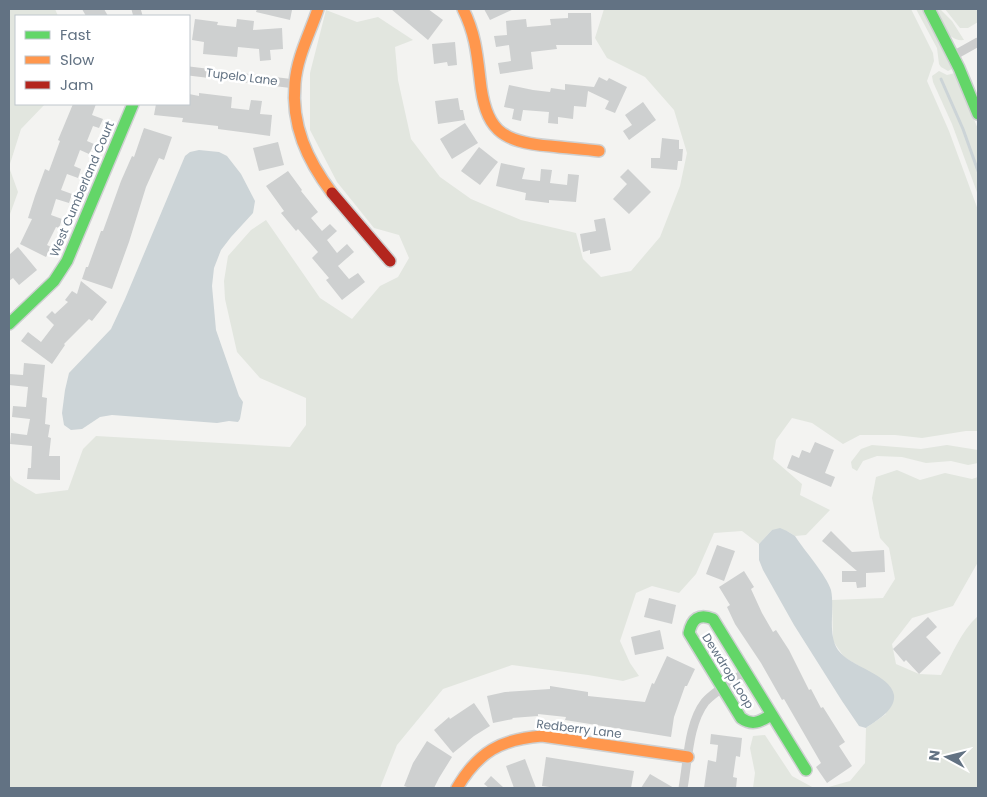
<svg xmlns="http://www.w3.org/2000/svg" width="987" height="797" viewBox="0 0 987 797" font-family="Poppins,sans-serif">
<rect width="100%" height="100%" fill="#f3f3f1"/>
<!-- green -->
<g fill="#e2e6df">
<polygon points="9,9 55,9 58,16 16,16 16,104 45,104 21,129 9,167 18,192 9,217"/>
<polygon points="604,9 911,9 933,53 934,61 927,81 949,131 978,210 978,431 966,431 922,438 895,435 860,435 843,444 812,423 792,418 776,440 773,459 802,484 800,495 830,510 806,535 795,536 787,531 772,530 759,544 742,531 714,533 696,574 679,593 652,586 636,593 620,641 630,663 639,676 623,681 588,675 512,665 443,689 397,745 380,788 9,788 9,474 14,481 36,494 68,490 83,449 96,436 290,447 306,425 306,398 260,378 237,352 225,299 224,281 228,256 251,230 266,220 320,298 352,319 380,286 398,277 409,258 399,235 374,228 337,182 310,130 310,73 326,10 357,22 378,17 413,40 395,47 398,80 411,139 440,177 471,199 521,220 576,233 583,259 601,277 631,271 660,237 680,186 687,153 674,110 645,77 607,58 595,38"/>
<polygon points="916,9 922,9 952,69 948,71 941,67 939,64 937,48"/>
<path d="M934,9H940L952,21L964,40C947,42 941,22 934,9Z"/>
<polygon points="945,9 978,9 978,22 968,28 960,28"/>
<polygon points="939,71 947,75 955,73 978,129 978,195 952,124 933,82 932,76"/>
<polygon points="872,445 921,449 947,445 978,450 978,463 968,465 951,461 926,463 902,457 877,456 863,461 857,471 852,468 851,462 861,449"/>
<path d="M897,470L920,480L945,473L972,479L978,477V562L953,606L912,618L892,644L896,664L919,674L941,675C952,655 961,631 978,616V788H825L850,781L865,763L866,728L886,714L859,666L844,657L833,641L832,600L883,598L895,579L889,548L880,538L872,498L876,477Z"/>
<polygon points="765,735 792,776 814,788 753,788 755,773 750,748 753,736"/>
</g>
<!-- water -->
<g fill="#ccd4d7">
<polygon points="199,150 219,152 227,156 241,174 255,201 253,213 231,237 221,250 214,268 212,286 216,330 239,396 243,402 240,419 238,422 229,421 217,423 112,415 100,417 82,429 71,430 64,425 62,413 65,390 69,373 111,329 125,299 185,156 190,152"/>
<path d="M780,528L787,531L795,536C804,550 827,576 831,590C835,609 827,634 838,650C850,667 890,674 894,695C896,710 876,721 866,728L859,726L842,701L794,625L763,570L759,560V544L772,530Z"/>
</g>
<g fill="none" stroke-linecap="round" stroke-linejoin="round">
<!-- stream -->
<polyline stroke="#ccd4d7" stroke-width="3" points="941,79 963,129 978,171"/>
</g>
<!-- building -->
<g fill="#ced0d0">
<polygon points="82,9 104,9 108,16 86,16"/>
<polygon points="257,9 284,9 292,10 290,20 256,12"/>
<polygon points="391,9 428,9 443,20 428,40"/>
<polygon points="484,9 514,9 490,20"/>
<polygon points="568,13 591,13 592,45 556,45 557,49 531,52 533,69 500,74 498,63 511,61 509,45 496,47 494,36 507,35 506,21 526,19 527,27 551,25 550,19 568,18"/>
<polygon points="195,19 218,22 217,25 236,27 237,19 254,21 253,30 282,28 283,49 270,50 271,60 260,61 259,49 238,47 237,57 203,54 204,42 192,40"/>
<polygon points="455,42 457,65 448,66 447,62 434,64 432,44"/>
<polygon points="599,77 607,81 609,78 627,87 615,113 605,109 609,101 588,91 586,107 574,106 573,119 558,117 558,124 548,123 549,112 523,110 521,121 512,119 514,109 504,107 509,85 533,90 550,92 551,88 565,90 565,84 594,87"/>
<polygon points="199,93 232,97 231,108 249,110 251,100 262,101 260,114 272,115 270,136 218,129 218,126 182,122 183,118 154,115 156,104 189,104 189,94 199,96"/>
<polygon points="458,98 460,110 463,110 465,120 438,124 435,101"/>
<polygon points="643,102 656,120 629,140 623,131 632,125 625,115"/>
<polygon points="73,104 96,104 92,115 103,119 99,128 93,126 87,141 94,144 89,154 80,150 74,166 81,169 78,178 67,174 61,190 72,194 69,203 56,199 51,215 62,219 59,228 56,227 47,245 51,247 46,257 20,244 32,219 28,218 35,196 45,169 49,171 60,141 58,140"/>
<polygon points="465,123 478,143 452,159 440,139"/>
<polygon points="144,128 172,137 164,160 159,158 146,187 129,242 112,289 82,279 86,267 88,267 101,231 103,231 121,181 132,156 134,157"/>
<polygon points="662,138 679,140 679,149 683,149 682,161 678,161 677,170 651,168 651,158 660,158"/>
<polygon points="278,142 284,165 259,171 253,148"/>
<polygon points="479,147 498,162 480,185 461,171"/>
<polygon points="501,163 525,168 522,179 540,181 541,169 552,170 550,183 567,185 568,174 579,175 576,202 549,200 549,203 525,200 526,193 496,186"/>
<polygon points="628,169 651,192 629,214 613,199 627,184 620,177"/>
<polygon points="288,171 302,190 301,191 318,212 311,218 322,231 330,224 337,231 327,240 337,253 347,244 354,252 338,266 349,279 358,273 365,282 342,300 326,280 329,278 312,258 318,252 298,229 296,231 281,213 284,211 266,186"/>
<polygon points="605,218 611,250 590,254 590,250 583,252 580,234 596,231 594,220"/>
<polygon points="18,247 37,270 19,285 13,278 9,281 9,255"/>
<polygon points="81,281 107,302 92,321 89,319 64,344 65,345 52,364 21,341 28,332 41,342 54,325 46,317 52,311 55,314 68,302 65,300 72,291 77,294"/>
<polygon points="24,363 45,365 42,397 47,398 45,424 50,425 48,437 51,438 49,456 60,456 60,480 27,479 28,468 31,468 32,446 10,444 11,433 27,435 30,419 12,417 13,406 26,407 28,387 9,385 9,374 23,375"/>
<polygon points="815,442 834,450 825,473 835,477 831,487 787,468 792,455 799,458 802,450 810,453"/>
<polygon points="831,531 852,552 884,550 885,572 866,573 866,587 857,588 856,582 842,582 842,571 857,571 822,541"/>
<polygon points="717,545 735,551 724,581 706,574"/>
<polygon points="744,571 754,587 751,589 762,613 773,632 776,630 789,650 809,690 811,689 821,708 823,707 845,742 839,746 852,766 827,783 816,767 821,763 784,699 782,700 761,663 735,624 727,607 730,605 719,587"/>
<polygon points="649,598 676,605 672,624 644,617"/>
<polygon points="928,617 937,627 926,637 941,653 919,674 906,660 904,662 893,649"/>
<polygon points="660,630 664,649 635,655 631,637"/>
<polygon points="667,656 695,669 687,686 685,686 674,717 671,737 565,720 566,717 538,714 538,716 512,718 513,719 493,723 487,696 505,692 550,689 550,686 588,692 588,696 645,702 652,683 654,684"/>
<polygon points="474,703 490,726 474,736 453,753 434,730 449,717 450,719"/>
<polygon points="711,734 742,738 740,757 736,756 733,777 737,778 736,788 704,788 708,760 716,762 718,745 710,744"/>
<polygon points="427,741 452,757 439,778 434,788 410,788 404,786 413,763"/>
<polygon points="546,757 634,771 631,788 557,788 542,786"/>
<polygon points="525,759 536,788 514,788 506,766"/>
<polygon points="650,774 674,788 641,788"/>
<polygon points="491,776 504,788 489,788 484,784"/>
</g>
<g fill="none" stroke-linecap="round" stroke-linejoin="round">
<!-- fast casing -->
<g stroke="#ced0d1" stroke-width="14">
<g id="fast">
<polyline points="929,9 959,68 978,114"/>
<polyline points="9,324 54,281 67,261 133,104"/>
<path d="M771,715C760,722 752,726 741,718L689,633C692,619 699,613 713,619L806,770"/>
</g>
</g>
<!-- slow casing -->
<g stroke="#ced0d1" stroke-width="14">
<g id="slow">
<path d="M318,9C310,33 297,57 295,83C291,125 307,160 332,193"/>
<path d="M463,9C475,33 477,53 480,79C485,129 500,142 550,146C566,148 583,149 599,151"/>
<path d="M457,788C478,752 501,739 542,736L688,757"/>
</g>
</g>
<!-- jam casing -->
<g stroke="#ced0d1" stroke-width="14">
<polyline id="jam" points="332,193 390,261"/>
</g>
<!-- street -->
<g stroke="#cdcece" stroke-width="9">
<polyline points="136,9 138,16"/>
<polyline points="953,56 978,42"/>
<polyline points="189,71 295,84"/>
<path d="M683,788C688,762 688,724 705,702C716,690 733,681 746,672"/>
</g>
<!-- fast -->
<use href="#fast" stroke="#63d668" stroke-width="11"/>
<!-- slow -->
<use href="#slow" stroke="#ff974d" stroke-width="11"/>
<!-- jam -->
<use href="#jam" stroke="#b3261e" stroke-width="11"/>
</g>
<g text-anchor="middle" stroke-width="5" stroke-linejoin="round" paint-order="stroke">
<!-- street labels -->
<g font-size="12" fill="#627283" stroke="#fff">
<text transform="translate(242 77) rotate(7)" y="4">Tupelo Lane</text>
<text transform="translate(82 189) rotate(-67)" y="4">West Cumberland Court</text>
<text transform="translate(728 671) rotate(58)" y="4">Dewdrop Loop</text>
<text transform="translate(579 729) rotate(7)" y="4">Redberry Lane</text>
</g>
</g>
<!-- border -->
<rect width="987" height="797" fill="none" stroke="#627283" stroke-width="20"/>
<!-- legend -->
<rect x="15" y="15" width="175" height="90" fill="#ffffff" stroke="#c0c7cd"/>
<rect x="25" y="31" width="25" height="8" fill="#63d668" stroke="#c0c7cd"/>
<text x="60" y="40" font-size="15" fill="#627283">Fast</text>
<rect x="25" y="56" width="25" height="8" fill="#ff974d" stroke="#c0c7cd"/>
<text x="60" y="65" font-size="15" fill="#627283">Slow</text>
<rect x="25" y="81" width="25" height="8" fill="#b3261e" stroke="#c0c7cd"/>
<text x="60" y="90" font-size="15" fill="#627283">Jam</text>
<!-- north arrow -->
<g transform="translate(947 757) rotate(277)" stroke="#ffffff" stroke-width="4" paint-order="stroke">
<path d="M0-4L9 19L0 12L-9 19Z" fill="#627283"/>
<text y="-8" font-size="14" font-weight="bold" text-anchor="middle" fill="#627283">N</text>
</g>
</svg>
